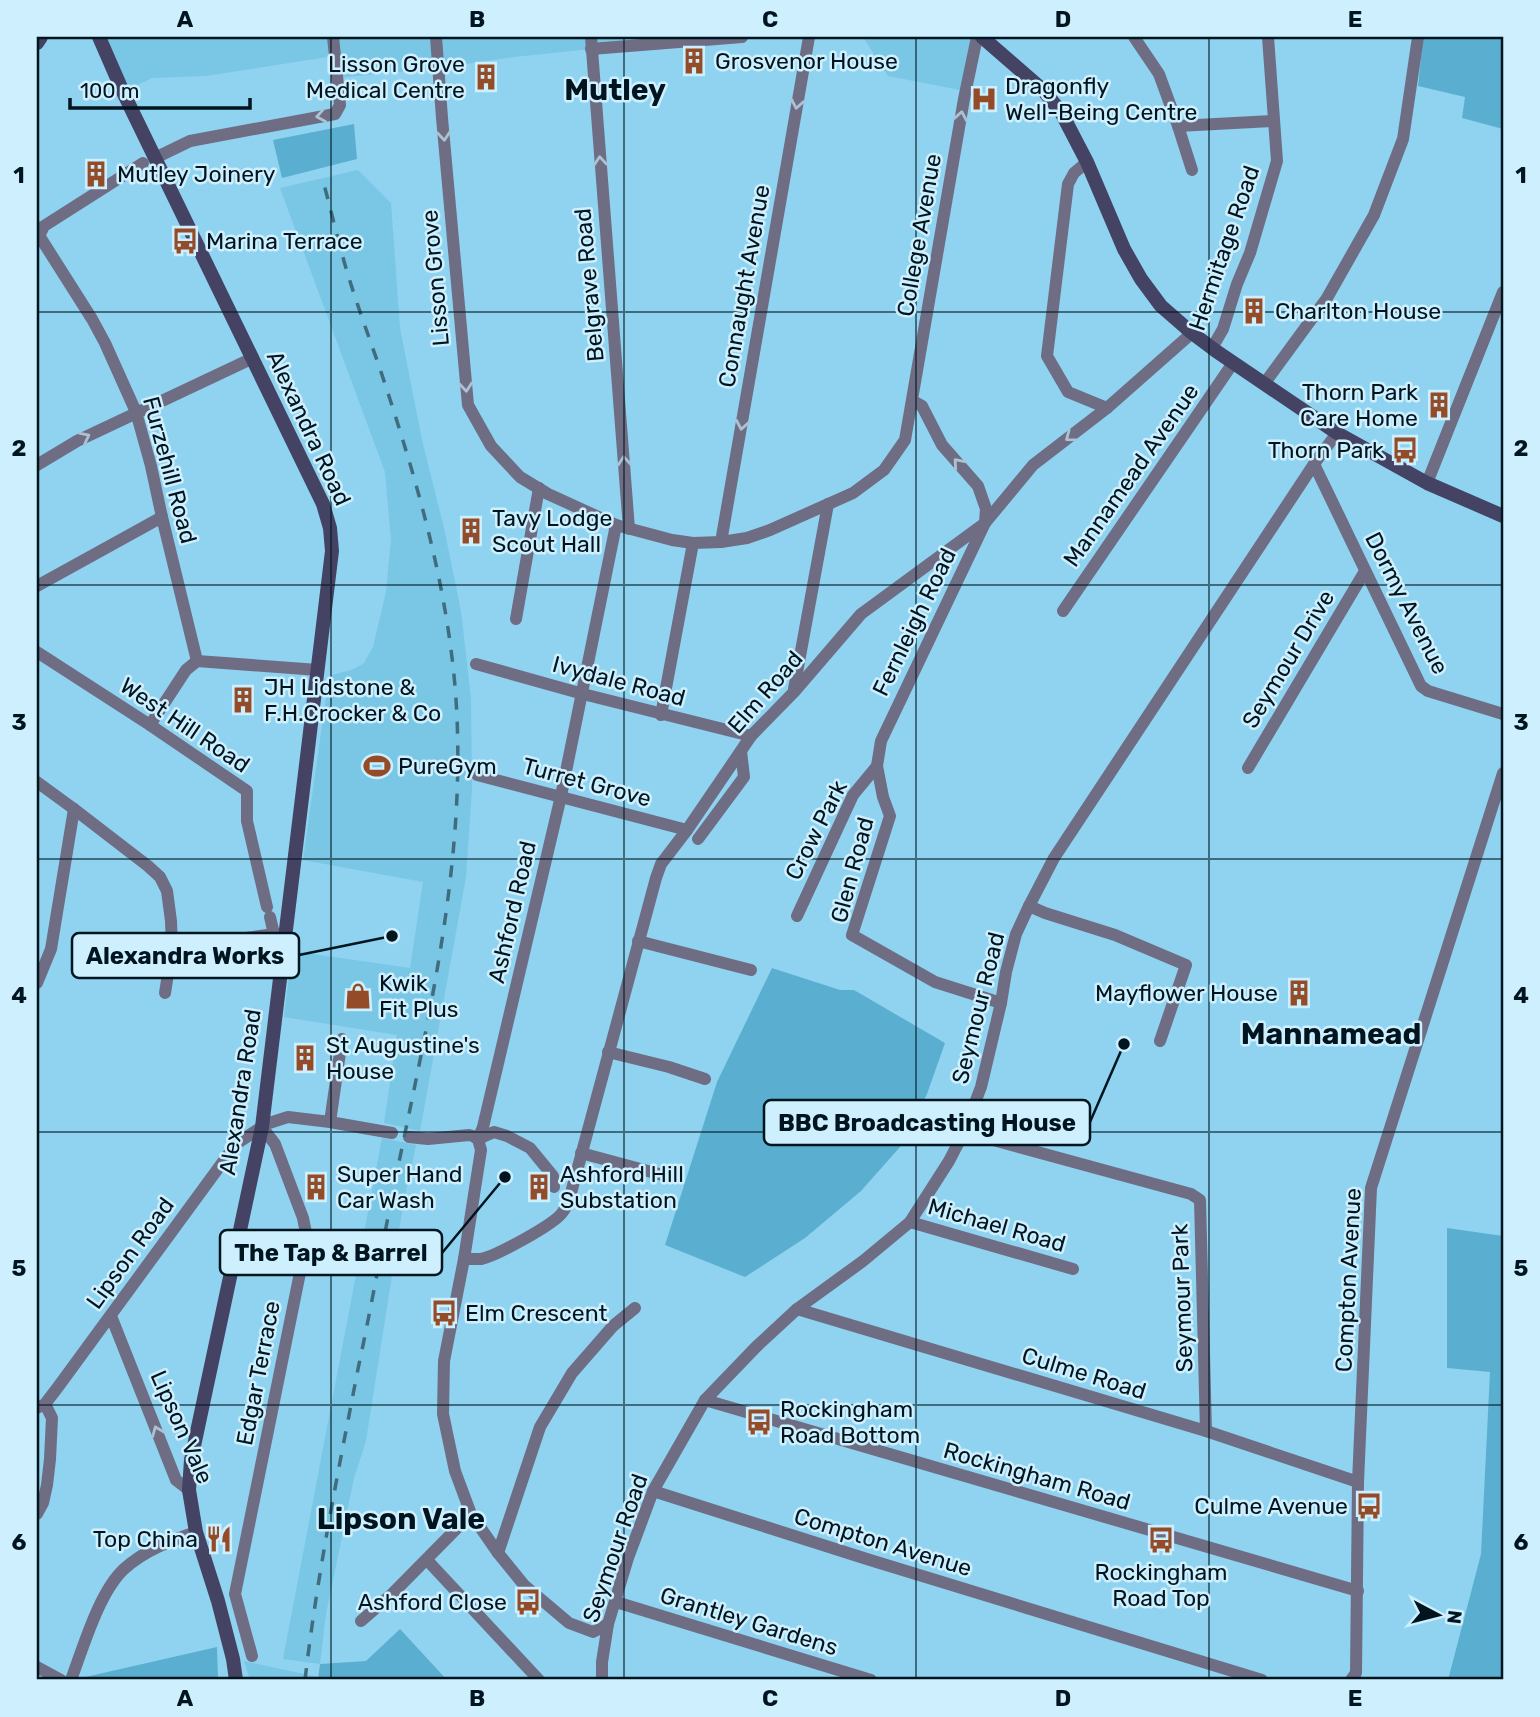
<svg xmlns="http://www.w3.org/2000/svg" width="1540" height="1717" viewBox="0 0 1540 1717" font-family="Rubik,sans-serif">
<rect width="100%" height="100%" fill="#8fd3f0"/>
<!-- built -->
<g fill="#79c6e5">
<polygon points="99,37 742,37 591,49 514,57 439,68 337,78 334,56 206,76 152,78 123,92"/>
<polygon points="863,37 977,37 965,91 888,76"/>
<polygon points="358,170 391,203 400,328 422,440 444,528 461,611 471,699 472,789 466,877 420,1131 384,1123 397,1035 284,1017 292,951 410,968 423,882 303,860 329,676 354,669 364,663 373,647 386,592 391,539 385,472 280,188"/>
<polygon points="382,1138 416,1145 403,1205 366,1441 354,1478 326,1614 320,1664 283,1659"/>
<polygon points="244,1661 318,1677 318,1680 250,1680"/>
</g>
<!-- green -->
<g fill="#5aafd0">
<polygon points="1423,37 1503,37 1503,129 1462,118 1465,97 1418,86"/>
<polygon points="354,124 357,159 282,178 273,140"/>
<polygon points="772,968 840,990 854,990 945,1043 927,1094 900,1147 861,1191 805,1238 745,1277 665,1245 717,1082"/>
<polygon points="1447,1228 1503,1236 1503,1680 1448,1680 1481,1554 1490,1372 1447,1368"/>
<polygon points="400,1629 447,1680 318,1680 320,1664 366,1661"/>
<polygon points="217,1647 218,1680 80,1680 81,1678"/>
</g>
<g fill="none" stroke-linecap="round" stroke-linejoin="round">
<!-- street -->
<g stroke="#6e6d84" stroke-width="12">
<polyline points="436,37 442,118 468,405 491,446 520,477 548,494 616,525 672,540 693,543 721,542 747,538 770,530 853,493 884,470 905,440 964,99 977,37"/>
<polyline points="591,37 629,529"/>
<polyline points="1134,37 1159,74 1178,126 1192,170"/>
<polyline points="591,49 742,37"/>
<polyline points="1178,126 1274,121"/>
<polyline points="155,158 190,141 335,114 340,105 333,37"/>
<polyline points="1087,162 1074,173 1068,184 1047,356 1068,392 1107,408"/>
<polyline points="37,227 40,237 92,319 105,343 136,412 151,466 162,517 197,661"/>
<polyline points="37,240 44,226 143,163"/>
<polyline points="1212,348 1223,329 1237,284 1250,253 1277,161 1268,37"/>
<polyline points="1264,384 1327,298 1374,215 1403,139 1418,37"/>
<polyline points="913,401 922,406 942,445 978,486 986,509 985,523 881,741 877,766 883,797 890,816 852,935 935,982 1001,1003"/>
<polyline points="1314,464 1421,686 1428,691 1503,714"/>
<polyline points="37,465 77,441 253,358"/>
<polyline points="1427,483 1503,292"/>
<polyline points="721,542 809,37"/>
<polyline points="37,586 162,517"/>
<polyline points="1063,611 1233,363"/>
<polyline points="516,619 539,488"/>
<polyline points="37,652 150,725 247,791 247,821 267,907"/>
<polyline points="476,664 583,694 751,736"/>
<polyline points="794,689 828,504"/>
<polyline points="661,715 693,543"/>
<polyline points="150,725 186,670 197,661 318,670"/>
<polyline points="1248,768 1365,571"/>
<polyline points="477,775 687,830"/>
<polyline points="37,782 74,809 148,866 160,877 167,891 171,921 172,948 165,993"/>
<polyline points="698,839 744,777 741,751"/>
<polyline points="1029,906 1045,913 1115,935 1186,965 1160,1041"/>
<polyline points="797,916 853,795 877,766"/>
<polyline points="270,917 274,934"/>
<polyline points="638,941 751,970"/>
<polyline points="172,948 274,934 286,934"/>
<polyline points="37,983 51,949 74,809"/>
<polyline points="608,1052 669,1067 705,1079"/>
<polyline points="330,1122 342,1039"/>
<polyline points="964,1132 1191,1194 1200,1200 1206,1431"/>
<polyline points="409,1137 428,1139 469,1135 473,1136 478,1139"/>
<polyline points="478,1139 483,1127 561,796 616,525"/>
<polyline points="478,1139 481,1150 464,1259 444,1361 443,1414 455,1471 471,1514 498,1553 524,1585 569,1623 593,1632 608,1624"/>
<polyline points="478,1139 494,1132 507,1136 530,1148 553,1176 554,1187"/>
<polyline points="581,1153 670,1177"/>
<polyline points="910,1222 1073,1269"/>
<path d="M464,1259C470,1259 476,1259 481,1259C496,1256 553,1225 562,1213C567,1207 569,1200 571,1193L656,878L661,864L687,830L751,736L794,692L861,614L985,523L1033,465L1107,408L1192,333"/>
<polyline points="797,1309 1206,1431 1358,1482"/>
<polyline points="111,1316 176,1480 189,1490"/>
<polyline points="705,1400 1358,1591"/>
<polyline points="37,1408 45,1404 58,1387 236,1144 266,1124 288,1117 330,1122 392,1133"/>
<polyline points="653,1491 870,1560 1262,1680"/>
<polyline points="37,1514 43,1503 47,1485 50,1459 52,1418 45,1404"/>
<polyline points="498,1553 540,1427 572,1373 613,1326 635,1308"/>
<polyline points="427,1560 539,1680"/>
<polyline points="616,1602 871,1680"/>
<polyline points="361,1621 392,1594 471,1514"/>
<polyline points="252,1656 235,1594 307,1238 303,1218 275,1144 262,1127"/>
<polyline points="37,1667 61,1680"/>
<path d="M71,1680C83,1648 99,1592 124,1569C145,1550 170,1541 196,1532"/>
<polyline points="602,1680 602,1662 608,1624 628,1558 653,1491 705,1400 756,1347 797,1309 863,1261 910,1222 949,1161 964,1132 981,1087 1001,1003 1006,972 1016,934 1029,906 1054,858 1314,464 1337,433"/>
<polyline points="1351,1680 1356,1673 1358,1482 1371,1188 1503,773"/>
</g>
<!-- secondary -->
<g stroke="#444363" stroke-width="14">
<polyline points="99,37 123,92 323,504 330,528 332,551 262,1127 191,1460 189,1490 196,1532 218,1601 233,1659 236,1680"/>
<polyline points="982,37 1043,90 1061,112 1087,162 1124,249 1141,279 1161,306 1192,333 1216,351 1337,433 1427,483 1503,516"/>
<polyline points="37,43 41,37"/>
</g>
<!-- rail -->
<path stroke="#416c7e" stroke-width="3.5" stroke-dasharray="12 12" stroke-linecap="butt" d="M305,1680C317,1576 338,1472 358,1369C374,1294 387,1218 403,1143C434,992 468,842 455,686C446,583 418,485 386,387C374,350 360,314 349,278C339,246 332,213 323,181"/>
</g>
<!-- one-way arrows -->
<defs><path id="oneway-chevron" d="M-2-3.5L2.5 0L-2 3.5" fill="none" stroke-width="1.6" stroke-linecap="round" stroke-linejoin="round" transform="scale(1.75)"/></defs>
<g stroke="#acc2d3">
<use href="#oneway-chevron" transform="translate(797 104) rotate(100)"/>
<use href="#oneway-chevron" transform="translate(321 116) rotate(170)"/>
<use href="#oneway-chevron" transform="translate(961 116) rotate(-80)"/>
<use href="#oneway-chevron" transform="translate(444 136) rotate(85)"/>
<use href="#oneway-chevron" transform="translate(600 161) rotate(-95)"/>
<use href="#oneway-chevron" transform="translate(466 387) rotate(85)"/>
<use href="#oneway-chevron" transform="translate(742 425) rotate(100)"/>
<use href="#oneway-chevron" transform="translate(85 437) rotate(-27)"/>
<use href="#oneway-chevron" transform="translate(1070 437) rotate(143)"/>
<use href="#oneway-chevron" transform="translate(624 461) rotate(-95)"/>
<use href="#oneway-chevron" transform="translate(958 463) rotate(-131)"/>
<use href="#oneway-chevron" transform="translate(157 1431) rotate(-112)"/>
</g>
<!-- grid -->
<path fill="none" stroke="#00151f" stroke-width="2" stroke-opacity="0.55" d="M331,37V1680M624,37V1680M916,37V1680M1209,37V1680M37,312H1503M37,585H1503M37,859H1503M37,1132H1503M37,1405H1503"/>
<!-- icons -->
<defs>
<g id="building-bare" transform="scale(2.1)"><path d="M-4-6H4V6H1V3H-1V6H-4ZM-2.5-4.3h1.7v1.8h-1.7ZM.8-4.3h1.7v1.8H.8ZM-2.5-1h1.7V.8h-1.7ZM.8-1h1.7V.8H.8Z" fill="#934c27" stroke="#ceeffd" stroke-width="2.5" paint-order="stroke"/></g>
<g id="hospital-bare" transform="scale(2.1)"><path d="M-5-5h3v3.5h4V-5h3V5h-3V1.5h-4V5h-3Z" fill="#934c27" stroke="#ceeffd" stroke-width="2.5" paint-order="stroke"/></g>
<g id="bus-bare" transform="scale(2.1)"><path d="M-5-6H5V4H4V6H2V4H-2V6H-4V4H-5ZM-3.5-4V0h7V-4ZM-3.5 1.2v1.5H-2V1.2ZM2 1.2v1.5H3.5V1.2Z" fill="#934c27" stroke="#ceeffd" stroke-width="2.5" paint-order="stroke"/></g>
<g id="stadium-bare" transform="scale(2.1)"><path d="M0-5a6.5 5 0 1 0 0 10a6.5 5 0 1 0 0-10ZM-3.5-1.8h7v3.6h-7Z" fill="#934c27" stroke="#ceeffd" stroke-width="2.5" paint-order="stroke"/></g>
<g id="shop-bare" transform="scale(2.1)"><path d="M-5-2.5h2.3a2.7 3.5 0 0 1 5.4 0H5L5.5 6h-11ZM-1.5-2.5h3a1.5 2.3 0 0 0-3 0Z" fill="#934c27" stroke="#ceeffd" stroke-width="2.5" paint-order="stroke"/></g>
<g id="restaurant-bare" transform="scale(2.1)"><path d="M-5-6h1v4h1v-4h1v4h1v-4h1v5L-1.5 .5V6h-2V.5L-5-1ZM5-6V6H3V1.5H1.5Q1.5-4 5-6Z" fill="#934c27" stroke="#ceeffd" stroke-width="2.5" paint-order="stroke"/></g>
</defs>
<g fill-rule="evenodd">
<use href="#building-bare" x="694" y="61"/>
<use href="#building-bare" x="486" y="77"/>
<use href="#hospital-bare" x="984" y="99"/>
<use href="#building-bare" x="96" y="174"/>
<use href="#bus-bare" x="185" y="241"/>
<use href="#building-bare" x="1254" y="311"/>
<use href="#building-bare" x="1439" y="405"/>
<use href="#bus-bare" x="1405" y="450"/>
<use href="#building-bare" x="471" y="531"/>
<use href="#building-bare" x="243" y="700"/>
<use href="#stadium-bare" x="377" y="766"/>
<use href="#building-bare" x="1299" y="993"/>
<use href="#shop-bare" x="358" y="996"/>
<use href="#building-bare" x="305" y="1058"/>
<use href="#building-bare" x="316" y="1187"/>
<use href="#building-bare" x="539" y="1187"/>
<use href="#bus-bare" x="444" y="1313"/>
<use href="#bus-bare" x="759" y="1422"/>
<use href="#bus-bare" x="1369" y="1506"/>
<use href="#restaurant-bare" x="219" y="1539"/>
<use href="#bus-bare" x="1161" y="1540"/>
<use href="#bus-bare" x="528" y="1602"/>
</g>
<g text-anchor="middle" stroke-width="5" stroke-linejoin="round" paint-order="stroke">
<!-- poi labels -->
<g font-size="23" fill="#00151f" stroke="#ceeffd" text-anchor="start">
<text x="715" y="69">Grosvenor House</text>
<text x="465" y="72" text-anchor="end">Lisson Grove<tspan x="465" dy="26">Medical Centre</tspan></text>
<text x="1005" y="94">Dragonfly<tspan x="1005" dy="26">Well-Being Centre</tspan></text>
<text x="117" y="182">Mutley Joinery</text>
<text x="206" y="249">Marina Terrace</text>
<text x="1275" y="319">Charlton House</text>
<text x="1418" y="400" text-anchor="end">Thorn Park<tspan x="1418" dy="26">Care Home</tspan></text>
<text x="1384" y="458" text-anchor="end">Thorn Park</text>
<text x="492" y="526">Tavy Lodge<tspan x="492" dy="26">Scout Hall</tspan></text>
<text x="264" y="695">JH Lidstone &amp;<tspan x="264" dy="26">F.H.Crocker &amp; Co</tspan></text>
<text x="398" y="774">PureGym</text>
<text x="379" y="991">Kwik<tspan x="379" dy="26">Fit Plus</tspan></text>
<text x="1278" y="1001" text-anchor="end">Mayflower House</text>
<text x="326" y="1053">St Augustine's<tspan x="326" dy="26">House</tspan></text>
<text x="337" y="1182">Super Hand<tspan x="337" dy="26">Car Wash</tspan></text>
<text x="560" y="1182">Ashford Hill<tspan x="560" dy="26">Substation</tspan></text>
<text x="465" y="1321">Elm Crescent</text>
<text x="780" y="1417">Rockingham<tspan x="780" dy="26">Road Bottom</tspan></text>
<text x="1348" y="1514" text-anchor="end">Culme Avenue</text>
<text x="198" y="1547" text-anchor="end">Top China</text>
<text x="1161" y="1580" text-anchor="middle">Rockingham<tspan x="1161" dy="26">Road Top</tspan></text>
<text x="507" y="1610" text-anchor="end">Ashford Close</text>
</g>
<!-- street labels -->
<g font-size="23" fill="#00151f" stroke="#ceeffd">
<text transform="translate(919 235) rotate(-80)" y="8">College Avenue</text>
<text transform="translate(1224 248) rotate(-71)" y="8">Hermitage Road</text>
<text transform="translate(435 278) rotate(-95)" y="8">Lisson Grove</text>
<text transform="translate(589 285) rotate(-95)" y="8">Belgrave Road</text>
<text transform="translate(744 286) rotate(-80)" y="8">Connaught Avenue</text>
<text transform="translate(309 428) rotate(65)" y="8">Alexandra Road</text>
<text transform="translate(170 470) rotate(75)" y="8">Furzehill Road</text>
<text transform="translate(1131 475) rotate(-55)" y="8">Mannamead Avenue</text>
<text transform="translate(1407 603) rotate(63)" y="8">Dormy Avenue</text>
<text transform="translate(914 622) rotate(-64)" y="8">Fernleigh Road</text>
<text transform="translate(1288 659) rotate(-59)" y="8">Seymour Drive</text>
<text transform="translate(619 681) rotate(15)" y="8">Ivydale Road</text>
<text transform="translate(765 692) rotate(-49)" y="8">Elm Road</text>
<text transform="translate(185 725) rotate(34)" y="8">West Hill Road</text>
<text transform="translate(587 782) rotate(15)" y="8">Turret Grove</text>
<text transform="translate(816 830) rotate(-63)" y="8">Crow Park</text>
<text transform="translate(852 870) rotate(-75)" y="8">Glen Road</text>
<text transform="translate(512 912) rotate(-77)" y="8">Ashford Road</text>
<text transform="translate(978 1008) rotate(-76)" y="8">Seymour Road</text>
<text transform="translate(240 1092) rotate(-81)" y="8">Alexandra Road</text>
<text transform="translate(997 1225) rotate(16)" y="8">Michael Road</text>
<text transform="translate(130 1253) rotate(-54)" y="8">Lipson Road</text>
<text transform="translate(1348 1280) rotate(-87)" y="8">Compton Avenue</text>
<text transform="translate(1182 1298) rotate(-92)" y="8">Seymour Park</text>
<text transform="translate(258 1373) rotate(-79)" y="8">Edgar Terrace</text>
<text transform="translate(1084 1373) rotate(17)" y="8">Culme Road</text>
<text transform="translate(182 1427) rotate(66)" y="8">Lipson Vale</text>
<text transform="translate(1037 1476) rotate(16)" y="8">Rockingham Road</text>
<text transform="translate(883 1542) rotate(17)" y="8">Compton Avenue</text>
<text transform="translate(615 1548) rotate(-71)" y="8">Seymour Road</text>
<text transform="translate(749 1621) rotate(17)" y="8">Grantley Gardens</text>
</g>
<!-- district labels -->
<g font-size="30" font-weight="bold" fill="#00151f" stroke="#ceeffd">
<text x="615" y="100">Mutley</text>
<text x="1331" y="1044">Mannamead</text>
<text x="401" y="1529">Lipson Vale</text>
</g>
</g>
<!-- callouts -->
<path fill="none" stroke="#00151f" stroke-width="2.5" d="M392 936L299 955M1124 1044L1090 1122M505 1177L442 1253"/>
<g fill="#00151f" stroke="#ceeffd" stroke-width="2.5">
<circle cx="392" cy="936" r="7"/>
<circle cx="1124" cy="1044" r="7"/>
<circle cx="505" cy="1177" r="7"/>
</g>
<g fill="#ceeffd" stroke="#00151f" stroke-width="2.5">
<rect x="72" y="933" width="227" height="45" rx="7"/>
<rect x="764" y="1100" width="326" height="45" rx="7"/>
<rect x="220" y="1230" width="222" height="45" rx="7"/>
</g>
<g font-size="24" text-anchor="middle" font-weight="bold" fill="#00151f">
<text x="185" y="964">Alexandra Works</text>
<text x="927" y="1131">BBC Broadcasting House</text>
<text x="331" y="1261">The Tap &amp; Barrel</text>
</g>
<!-- border -->
<rect width="1540" height="1717" fill="none" stroke="#ceeffd" stroke-width="77"/>
<!-- north arrow -->
<g transform="translate(1438 1615) rotate(97)" stroke="#ceeffd" stroke-width="5" paint-order="stroke">
<path d="M0-5L12 26L0 18L-12 26Z" fill="#00151f"/>
<text y="-10" font-size="19" font-weight="bold" text-anchor="middle" fill="#00151f">N</text>
</g>
<!-- scale -->
<path d="M70 98v10h180v-10" fill="none" stroke="#00151f" stroke-width="3.5"/>
<text x="80" y="98" font-size="21" fill="#00151f" stroke="#ceeffd" stroke-width="5" paint-order="stroke">100 m</text>
<rect x="38" y="38" width="1464" height="1640" fill="none" stroke="#00151f" stroke-width="2.5"/>
<g font-size="23" text-anchor="middle" font-weight="bold" fill="#00151f">
<text x="185" y="27">A</text>
<text x="477" y="27">B</text>
<text x="770" y="27">C</text>
<text x="1063" y="27">D</text>
<text x="1355" y="27">E</text>
<text x="19" y="183">1</text>
<text x="1521" y="183">1</text>
<text x="19" y="456">2</text>
<text x="1521" y="456">2</text>
<text x="19" y="730">3</text>
<text x="1521" y="730">3</text>
<text x="19" y="1003">4</text>
<text x="1521" y="1003">4</text>
<text x="19" y="1276">5</text>
<text x="1521" y="1276">5</text>
<text x="19" y="1550">6</text>
<text x="1521" y="1550">6</text>
<text x="185" y="1706">A</text>
<text x="477" y="1706">B</text>
<text x="770" y="1706">C</text>
<text x="1063" y="1706">D</text>
<text x="1355" y="1706">E</text>
</g>
</svg>
